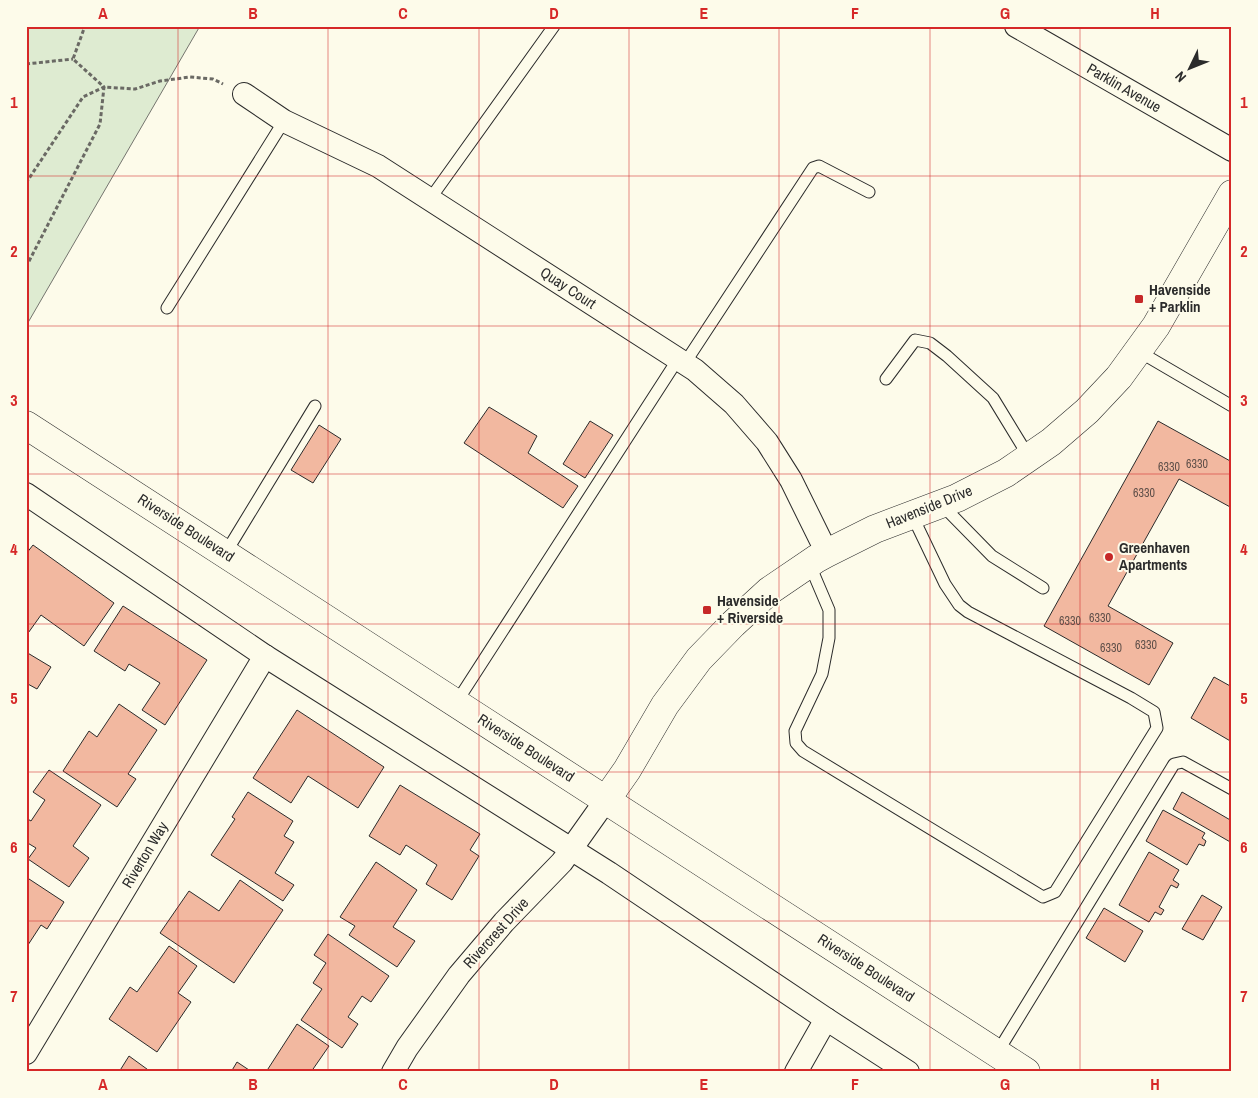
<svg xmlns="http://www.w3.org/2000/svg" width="1258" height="1098" viewBox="0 0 1258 1098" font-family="'Archivo Narrow',sans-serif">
<rect width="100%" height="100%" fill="#fdfbea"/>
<!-- green -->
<polygon fill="#deebd1" stroke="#74746e" points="26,26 200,26 26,326"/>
<!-- building -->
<g fill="#f2b8a0" stroke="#2b2b2b">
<polygon points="489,407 537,436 528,453 578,486 563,508 464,443"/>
<polygon points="590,421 613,435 585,478 563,464"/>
<polygon points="1158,421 1232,462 1232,508 1179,479 1108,606 1173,643 1149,685 1044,626"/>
<polygon points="319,425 341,439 313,483 291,470"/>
<polygon points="33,545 114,603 84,646 41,615 26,636 26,554"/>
<polygon points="123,606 207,660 165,725 142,710 160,683 129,664 125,671 94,651"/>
<polygon points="26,652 51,667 37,689 26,683"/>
<polygon points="1214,677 1232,687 1232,742 1191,718"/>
<polygon points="119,704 157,730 128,774 136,779 117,807 63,771 89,731 97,737"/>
<polygon points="297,710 384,767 358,808 308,776 291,803 253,778"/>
<polygon points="49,770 101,805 73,846 89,858 69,887 28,859 36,848 26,842 26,818 31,821 45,800 33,792"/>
<polygon points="400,785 480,834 470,850 479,856 452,900 426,884 437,865 406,845 400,855 369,836"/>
<polygon points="248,792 293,821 284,836 294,842 275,873 294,885 283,901 211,855 235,819 232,817"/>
<polygon points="1182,792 1232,821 1232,843 1173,809"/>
<polygon points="1163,810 1205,833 1202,838 1206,841 1204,846 1199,844 1187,865 1146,841"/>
<polygon points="1149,852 1179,870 1173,880 1179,884 1177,888 1171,885 1159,907 1164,910 1161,915 1155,912 1149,922 1119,905"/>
<polygon points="376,862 417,890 393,927 415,941 397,967 349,935 355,926 340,917"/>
<polygon points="26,877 64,902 47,929 41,925 26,948"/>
<polygon points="240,880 283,910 234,983 160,933 189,891 219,911"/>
<polygon points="1202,895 1222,907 1203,940 1182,929"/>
<polygon points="1104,908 1143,931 1125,962 1086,938"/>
<polygon points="328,934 389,976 371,1002 362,996 348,1017 358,1024 342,1048 301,1020 322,989 313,983 326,963 314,955"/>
<polygon points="169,946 197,966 178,993 191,1002 157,1052 109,1019 130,987 137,992"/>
<polygon points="297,1024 329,1046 311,1072 266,1072"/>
<polygon points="129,1056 151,1072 119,1072"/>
<polygon points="237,1062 252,1072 231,1072"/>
</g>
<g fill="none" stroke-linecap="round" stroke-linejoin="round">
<!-- lane casing -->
<g stroke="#2b2b2b" stroke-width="13">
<g id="lane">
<polyline points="430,199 554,26"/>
<polyline points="167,308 284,121"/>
<polyline points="1138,351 1232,406"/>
<polyline points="685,363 813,168 819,166 869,192"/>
<polyline points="886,379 915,340 930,343 947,356 993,398 1029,457"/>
<polyline points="941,504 992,556 1043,588"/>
<polyline points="225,554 315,406"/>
<polyline points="809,563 829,610 829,638 822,674 795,731 796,743 803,751 1043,897 1055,892 1157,728 1154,712 1131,698 968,612 959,605 945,584 912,515"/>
<polyline points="456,703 678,359"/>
<polyline points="997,1053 1174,764 1183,762 1232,789"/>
</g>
</g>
<!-- street casing -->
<g stroke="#2b2b2b" stroke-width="24">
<g id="street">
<polyline points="1016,26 1232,150"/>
<polyline points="244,94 284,121 378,166 695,370 734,404 767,442 791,480 827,553"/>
<polyline points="26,494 265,656 609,873 826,1019 908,1072"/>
<polyline points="26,1053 265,656"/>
<polyline points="393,1072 407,1048 459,975 504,922 562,862 606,800"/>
<polyline points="796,1072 826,1019"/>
</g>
</g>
<!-- secondary casing -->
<g stroke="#2b2b2b" stroke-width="29">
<g id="secondary">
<polyline points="26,425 1026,1072"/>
<polyline points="606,800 627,770 665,705 699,659 733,624 769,591 816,559 827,553 875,529 957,498 1006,473 1051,442 1087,411 1119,377 1156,326 1232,194"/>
</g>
</g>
<!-- path -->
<g stroke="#6a6964" stroke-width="3" stroke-dasharray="4 2.5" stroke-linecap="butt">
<polyline points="26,64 73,59"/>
<polyline points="26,183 83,97 104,87 73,59 85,26"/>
<polyline points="26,267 100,124 104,87 135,89 160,81 190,77 213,79 223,84"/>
</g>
<!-- lane -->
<use href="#lane" stroke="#fdfbea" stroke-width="11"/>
<!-- street -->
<use href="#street" stroke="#fdfbea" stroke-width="22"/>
<!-- secondary -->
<use href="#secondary" stroke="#fdfbea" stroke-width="28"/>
</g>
<!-- grid -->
<path fill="none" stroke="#d62828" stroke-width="1" stroke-opacity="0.55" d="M178,26V1072M328,26V1072M479,26V1072M629,26V1072M779,26V1072M930,26V1072M1080,26V1072M26,176H1232M26,326H1232M26,474H1232M26,624H1232M26,772H1232M26,921H1232"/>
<!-- markers -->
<g fill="#c62828" stroke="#fdfbea" stroke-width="2">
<rect x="1134" y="294" width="10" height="10" rx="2.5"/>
<circle cx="1109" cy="557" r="5"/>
<rect x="702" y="605" width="10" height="10" rx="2.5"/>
</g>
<g text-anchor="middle" stroke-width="4" stroke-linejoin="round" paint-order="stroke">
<!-- number labels -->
<g font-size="12" fill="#5d4e48">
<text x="1197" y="468">6330</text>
<text x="1169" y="471">6330</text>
<text x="1144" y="497">6330</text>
<text x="1100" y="622">6330</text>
<text x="1070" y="625">6330</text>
<text x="1146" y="649">6330</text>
<text x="1111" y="652">6330</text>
</g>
<!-- street labels -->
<g font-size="15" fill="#2b2b2b" stroke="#fdfbea">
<text transform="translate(1124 88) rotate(30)" y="5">Parklin Avenue</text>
<text transform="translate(568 288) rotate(33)" y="5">Quay Court</text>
<text transform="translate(929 507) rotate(-22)" y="5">Havenside Drive</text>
<text transform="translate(186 528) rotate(33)" y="5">Riverside Boulevard</text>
<text transform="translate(526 748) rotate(33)" y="5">Riverside Boulevard</text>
<text transform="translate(145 855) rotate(-59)" y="5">Riverton Way</text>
<text transform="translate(496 933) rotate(-48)" y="5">Rivercrest Drive</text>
<text transform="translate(866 968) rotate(33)" y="5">Riverside Boulevard</text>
</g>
<!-- poi labels -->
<g font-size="15" font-weight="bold" fill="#2b2b2b" stroke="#fdfbea" text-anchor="start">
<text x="1149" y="295">Havenside<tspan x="1149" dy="17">+ Parklin</tspan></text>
<text x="1119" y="553">Greenhaven<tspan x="1119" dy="17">Apartments</tspan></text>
<text x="717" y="606">Havenside<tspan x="717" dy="17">+ Riverside</tspan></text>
</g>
</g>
<!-- border -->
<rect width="1258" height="1098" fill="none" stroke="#fdfbea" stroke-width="55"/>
<!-- north arrow -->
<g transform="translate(1190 68) rotate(227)" stroke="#fdfbea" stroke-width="4" paint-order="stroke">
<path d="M0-4L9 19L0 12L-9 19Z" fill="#2b2b2b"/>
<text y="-8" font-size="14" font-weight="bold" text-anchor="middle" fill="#2b2b2b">N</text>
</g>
<rect x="28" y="28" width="1202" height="1042" fill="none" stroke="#d62828" stroke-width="2"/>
<g font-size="16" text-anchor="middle" font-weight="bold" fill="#d62828">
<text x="103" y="19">A</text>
<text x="253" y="19">B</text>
<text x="403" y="19">C</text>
<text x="554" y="19">D</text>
<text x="704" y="19">E</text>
<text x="855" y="19">F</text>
<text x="1005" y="19">G</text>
<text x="1155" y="19">H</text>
<text x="14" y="108">1</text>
<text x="1244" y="108">1</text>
<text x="14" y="257">2</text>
<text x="1244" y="257">2</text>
<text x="14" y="406">3</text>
<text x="1244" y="406">3</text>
<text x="14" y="555">4</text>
<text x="1244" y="555">4</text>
<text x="14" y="704">5</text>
<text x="1244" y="704">5</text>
<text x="14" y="853">6</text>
<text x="1244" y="853">6</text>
<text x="14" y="1002">7</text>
<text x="1244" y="1002">7</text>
<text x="103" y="1090">A</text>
<text x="253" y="1090">B</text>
<text x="403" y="1090">C</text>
<text x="554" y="1090">D</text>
<text x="704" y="1090">E</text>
<text x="855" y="1090">F</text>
<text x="1005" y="1090">G</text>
<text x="1155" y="1090">H</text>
</g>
</svg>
